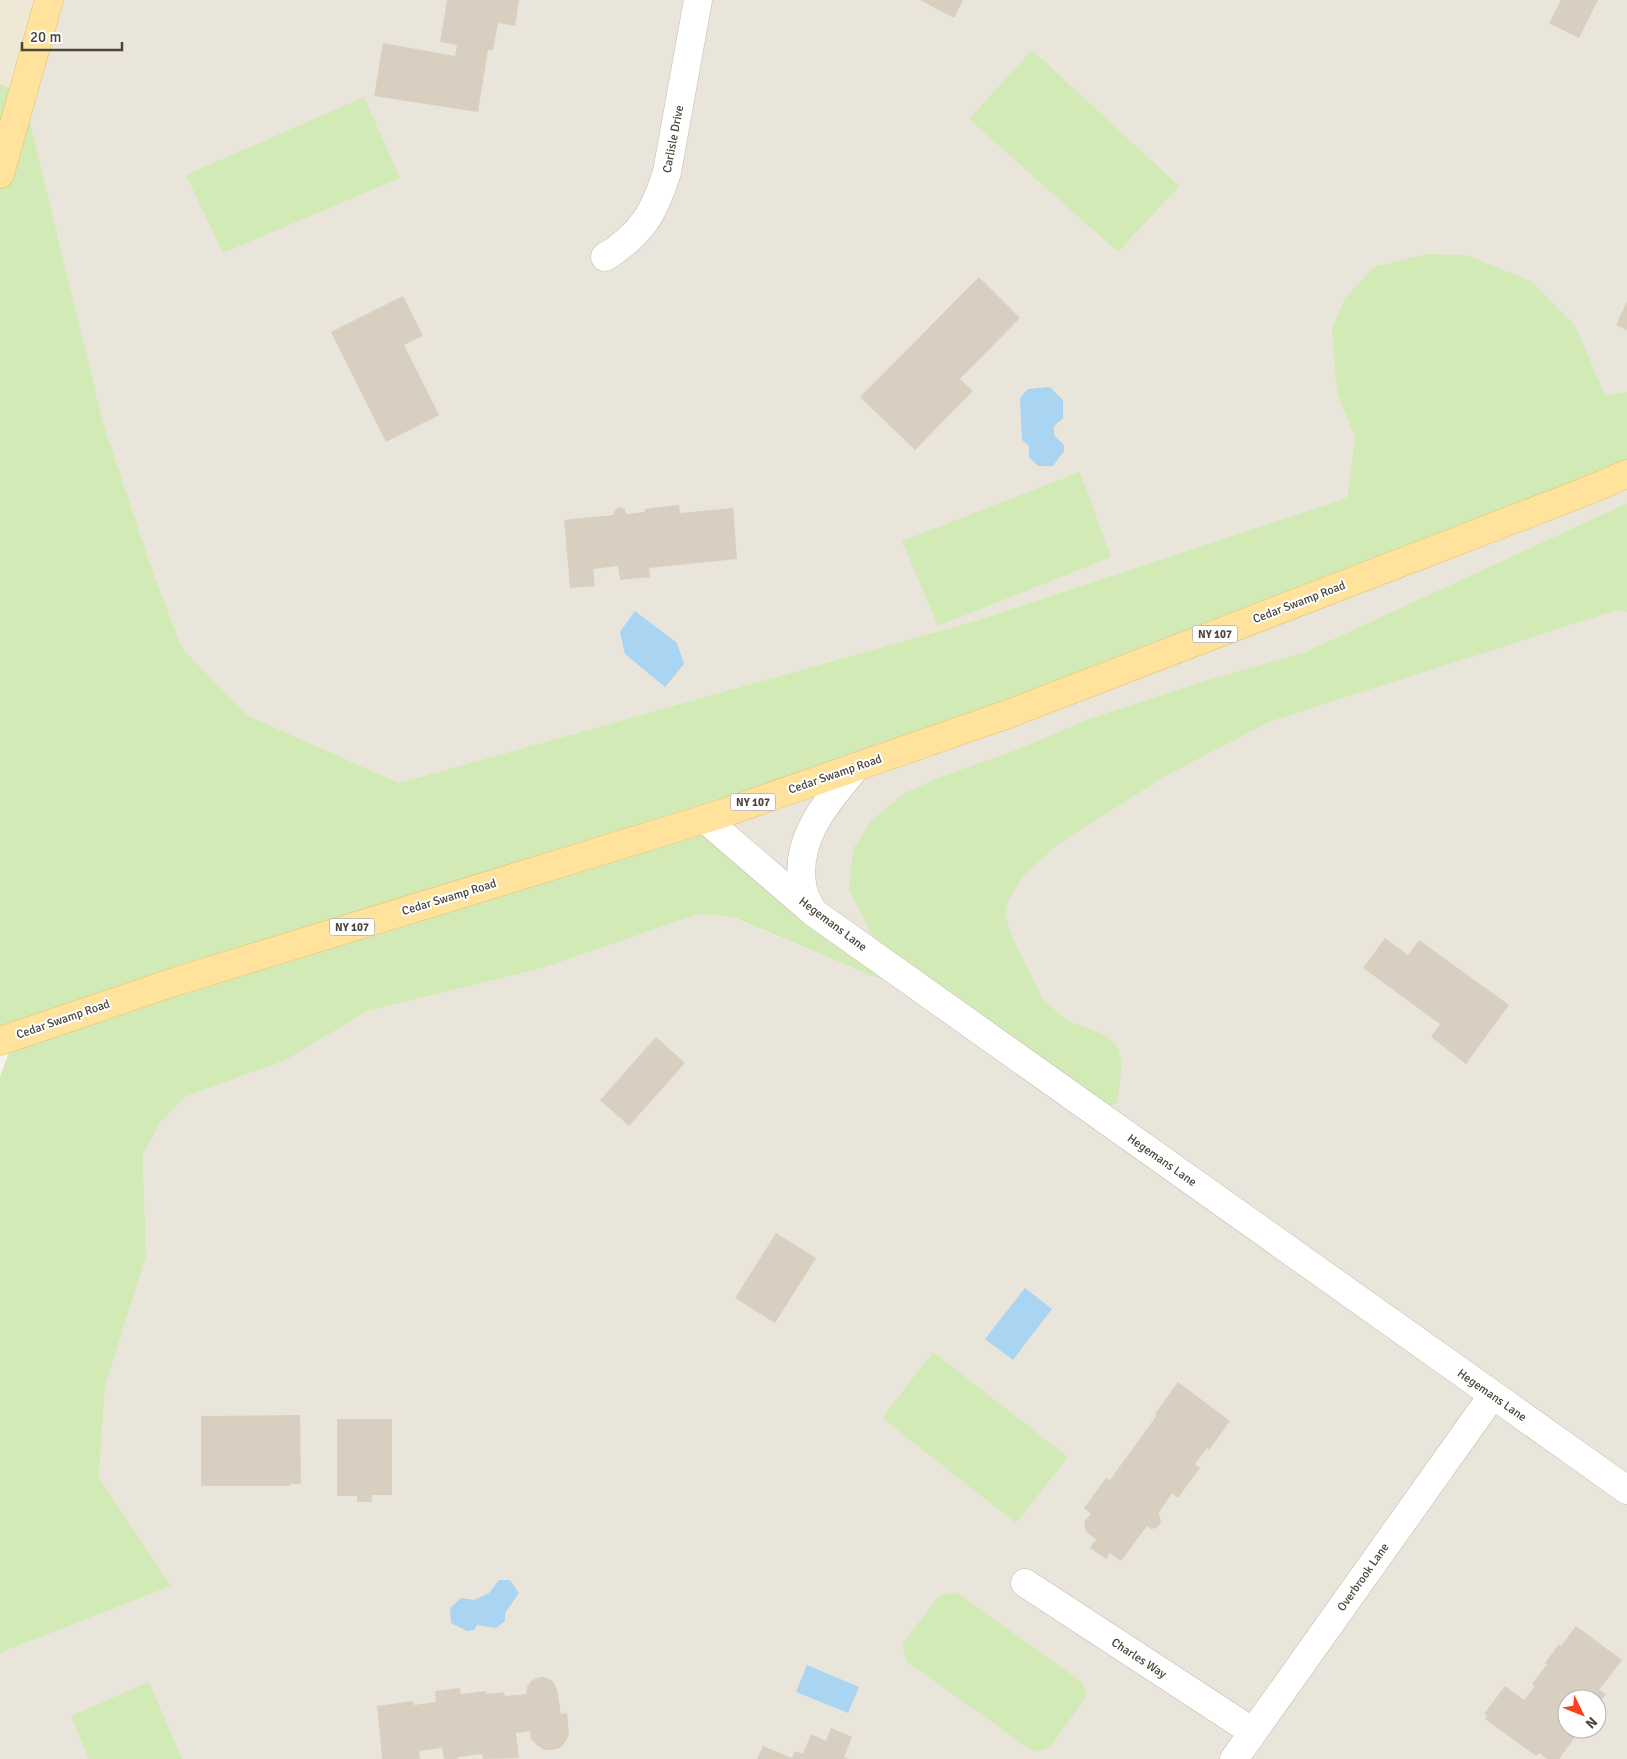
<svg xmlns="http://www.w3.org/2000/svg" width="1627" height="1759" viewBox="0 0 1627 1759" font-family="Signika,sans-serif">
<rect width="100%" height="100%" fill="#f6f3ec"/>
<!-- residential -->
<g fill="#eae5da" fill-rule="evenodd">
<polygon points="49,0 1627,0 1627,392 1605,395 1576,327 1337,393 1355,438 1347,498 975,621 399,783 247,715 182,648 153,572 103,422 23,93"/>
<path d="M1627,474V503L908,836L1618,610L1627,612V1759H0V1653L171,1586L99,1478L105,1386L146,1257L143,1154L161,1122L185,1097L286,1060L368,1011L543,968L699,914L732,917L867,974L719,823ZM1567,1699H1597V1729H1567Z"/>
</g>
<!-- education -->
<polygon fill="#efe8d6" points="0,0 49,0 23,93 0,84"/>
<!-- green -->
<g fill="#d2eab5">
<polygon points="1032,50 1179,186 1118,252 969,119"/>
<polygon points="0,84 23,93 103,422 153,572 182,648 247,715 399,783 975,621 1347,498 1355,438 1337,393 1332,329 1345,298 1374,267 1427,254 1466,255 1531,281 1576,327 1605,395 1627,392 1627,474 721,814 905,981 870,931 849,890 853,849 871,821 903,794 940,777 1009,753 1089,719 1204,681 1303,653 1627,503 1627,612 1618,610 1271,721 1165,776 1057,845 1023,876 1007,902 1005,915 1013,939 1043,999 1066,1020 1105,1035 1118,1047 1122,1064 1117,1104 1100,1106 918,992 867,974 733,917 699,914 543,968 368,1011 286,1060 185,1097 161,1122 143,1154 146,1257 105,1386 99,1478 171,1586 0,1653 0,1077 15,1036 0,1041"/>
<polygon points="364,97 400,178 223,253 186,175"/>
<polygon points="1080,472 1111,557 938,626 902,541"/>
<polygon points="933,1352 1068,1457 1016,1523 882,1418"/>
<polygon points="956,1592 1083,1683 1086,1697 1050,1747 1034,1752 906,1661 902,1644 939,1596"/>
<polygon points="149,1682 182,1759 89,1759 71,1716"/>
</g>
<!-- water -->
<g fill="#a9d4f2">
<polygon points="1050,387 1063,400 1063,418 1054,426 1054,435 1064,445 1064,451 1053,466 1038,466 1029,457 1029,446 1022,440 1020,398 1028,389"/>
<polygon points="635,611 677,643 684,664 665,687 625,654 620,632"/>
<polygon points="1025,1288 1052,1309 1013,1360 985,1339"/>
<polygon points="499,1580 510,1580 519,1593 505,1613 505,1621 496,1628 477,1625 474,1630 467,1631 451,1623 450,1608 461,1598 474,1600 489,1593"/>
<polygon points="807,1665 859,1687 848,1713 796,1692"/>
</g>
<!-- building -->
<g fill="#d8cfc1">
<polygon points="447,0 519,0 515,26 498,23 493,50 488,50 478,112 374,96 383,43 455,56 457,45 440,42"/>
<polygon points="920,0 963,0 954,18"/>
<polygon points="1561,0 1598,0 1579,38 1549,23"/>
<polygon points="979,277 1020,318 960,379 973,391 915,450 860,397"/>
<polygon points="403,296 423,336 404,345 439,415 386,442 331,332"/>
<polygon points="1627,301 1627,330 1616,325"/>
<polygon points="679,505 680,513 733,508 737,559 649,568 650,577 620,580 618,566 593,569 595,586 570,588 564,520 613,515 615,510 620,507 625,509 626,514 645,512 644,509"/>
<polygon points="1385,938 1408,955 1419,940 1509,1005 1466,1064 1431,1037 1440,1024 1363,968"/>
<polygon points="656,1037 685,1063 629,1126 600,1100"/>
<polygon points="776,1233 816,1258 775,1323 735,1298"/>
<polygon points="1178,1382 1230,1421 1209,1450 1207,1448 1195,1464 1200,1468 1178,1498 1172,1493 1158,1514 1160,1516 1161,1522 1157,1528 1150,1529 1147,1526 1121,1561 1110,1553 1106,1559 1090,1548 1096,1539 1086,1532 1084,1522 1091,1514 1084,1508 1106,1478 1110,1480 1157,1415 1155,1414"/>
<polygon points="300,1415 301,1484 290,1484 290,1486 201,1486 201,1416"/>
<polygon points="337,1419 392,1419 392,1495 372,1495 372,1502 357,1502 357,1496 337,1496"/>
<polygon points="1576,1626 1622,1660 1599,1690 1606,1694 1597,1706 1597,1699 1567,1699 1567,1729 1576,1729 1579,1732 1559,1759 1547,1759 1539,1753 1536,1756 1485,1719 1487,1716 1484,1714 1505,1686 1524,1700 1535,1686 1532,1684 1547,1664 1545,1663 1559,1644 1561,1646"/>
<polygon points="543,1677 550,1679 554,1683 557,1689 561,1714 567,1713 569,1734 566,1741 560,1748 552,1750 544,1750 537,1745 531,1739 530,1731 516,1733 519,1758 483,1759 482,1754 458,1757 458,1759 444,1759 442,1748 419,1751 420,1759 382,1759 377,1706 413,1701 414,1705 436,1702 435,1691 460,1688 461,1694 486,1691 486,1694 504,1692 505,1696 526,1694 527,1687 531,1681 537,1678"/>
<polygon points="831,1728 852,1737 844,1757 849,1759 757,1759 763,1746 792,1758 795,1751 803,1754 811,1734 826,1741"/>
</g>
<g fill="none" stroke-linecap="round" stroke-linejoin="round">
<!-- minor casing -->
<g stroke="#c2bbae" stroke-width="29">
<g id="minor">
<path d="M605,257C642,234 654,213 667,172L698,0"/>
<polyline points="705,819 813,912 1627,1490"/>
<path d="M813,912C810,905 805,898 803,890C793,839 826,804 856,767"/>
<polyline points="1025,1583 1253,1732"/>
<polyline points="1234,1759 1492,1396"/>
</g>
</g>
<!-- major casing -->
<g stroke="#e6c16a" stroke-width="29">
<g id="major">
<polyline points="0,174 49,0"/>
<polyline points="0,1041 177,981 721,814 1011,713 1584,492 1627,474"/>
</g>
</g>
<!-- minor -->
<use href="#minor" stroke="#fff" stroke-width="28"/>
<!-- major -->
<use href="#major" stroke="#ffe39c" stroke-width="28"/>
</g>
<g text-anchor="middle" stroke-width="4" stroke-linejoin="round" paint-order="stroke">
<!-- shield labels -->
<g fill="#fff" stroke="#817c74" stroke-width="1">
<rect x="1192.5" y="625.5" width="45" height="17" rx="4"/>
<rect x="730.5" y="793.5" width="45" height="17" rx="4"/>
<rect x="329.5" y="918.5" width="45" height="17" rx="4"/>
</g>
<g font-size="11" font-weight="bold" fill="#4b4439">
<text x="1215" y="638">NY 107</text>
<text x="753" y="806">NY 107</text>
<text x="352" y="931">NY 107</text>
</g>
<!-- street labels -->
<g font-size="12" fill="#4b4439" stroke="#fff">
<text transform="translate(673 139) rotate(-79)" y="4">Carlisle Drive</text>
<text transform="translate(1299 602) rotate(-21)" y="4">Cedar Swamp Road</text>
<text transform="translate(835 774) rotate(-19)" y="4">Cedar Swamp Road</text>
<text transform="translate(449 897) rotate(-17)" y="4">Cedar Swamp Road</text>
<text transform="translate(833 924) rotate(37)" y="4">Hegemans Lane</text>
<text transform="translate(63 1019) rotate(-19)" y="4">Cedar Swamp Road</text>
<text transform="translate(1162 1160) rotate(35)" y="4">Hegemans Lane</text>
<text transform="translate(1492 1395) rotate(35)" y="4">Hegemans Lane</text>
<text transform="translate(1363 1577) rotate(-55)" y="4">Overbrook Lane</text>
<text transform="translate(1139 1658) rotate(33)" y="4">Charles Way</text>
</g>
</g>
<!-- north arrow -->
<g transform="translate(1582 1714) rotate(133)"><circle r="24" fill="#ffffff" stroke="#b7b4b0"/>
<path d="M0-4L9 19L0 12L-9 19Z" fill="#fc3f1d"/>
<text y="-8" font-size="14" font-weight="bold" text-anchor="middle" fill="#4b4439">N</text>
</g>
<!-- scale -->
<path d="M22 42v8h100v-8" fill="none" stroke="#4b4439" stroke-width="2.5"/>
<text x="30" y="42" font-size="15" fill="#4b4439" stroke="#ffffff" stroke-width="4" paint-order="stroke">20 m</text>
</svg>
